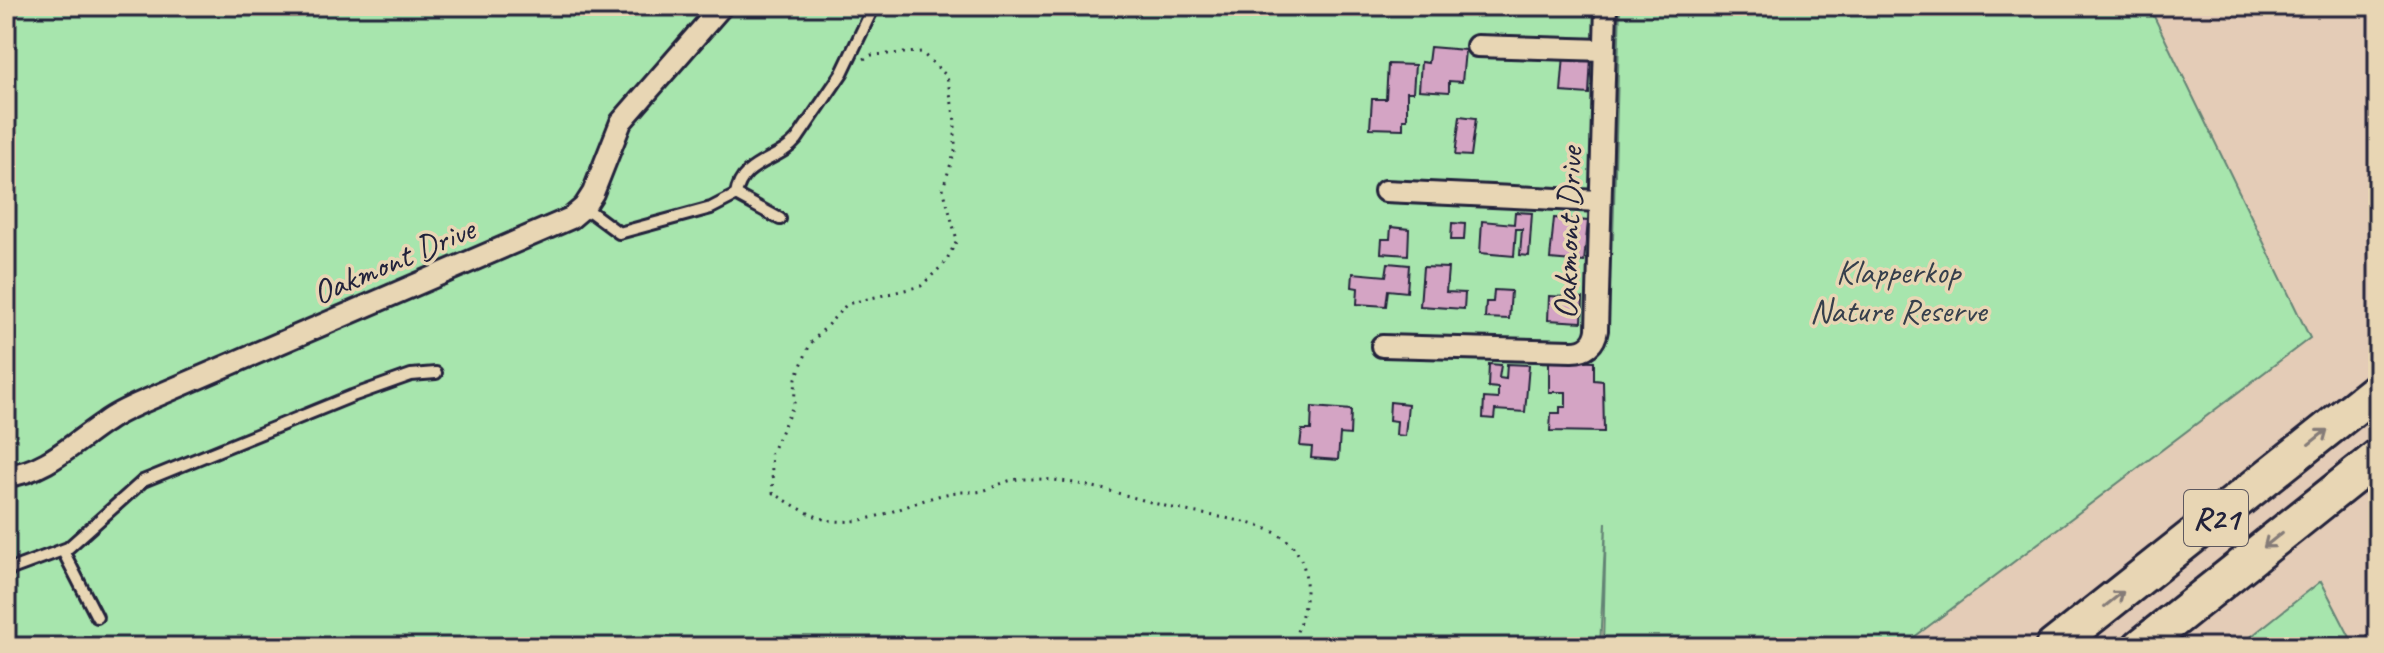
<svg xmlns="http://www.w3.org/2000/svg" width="2384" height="653" viewBox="0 0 2384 653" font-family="Caveat,sans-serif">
<rect width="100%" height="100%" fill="#e4ccb7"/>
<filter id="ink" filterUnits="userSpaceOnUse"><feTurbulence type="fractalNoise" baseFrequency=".0125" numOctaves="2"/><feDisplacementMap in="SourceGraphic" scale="16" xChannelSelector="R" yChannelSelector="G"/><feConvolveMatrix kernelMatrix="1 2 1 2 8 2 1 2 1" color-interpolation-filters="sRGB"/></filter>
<g filter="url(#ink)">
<!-- green -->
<g fill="#a7e5ad" stroke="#648474" stroke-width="2">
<polygon points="6,6 1619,6 1613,240 1620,6 2149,6 2310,338 1901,647 1603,647 1606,522 1600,647 6,647"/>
<polygon points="2321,581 2355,647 2238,647"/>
</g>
<!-- building -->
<g fill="#d4a4c4" stroke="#22223b" stroke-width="2">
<polygon points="1517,6 1537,6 1537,13 1516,12"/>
<polygon points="1430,47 1465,50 1462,82 1449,81 1449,92 1419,90 1421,62 1428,63"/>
<polygon points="1564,55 1591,56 1589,94 1561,92"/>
<polygon points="1388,64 1415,65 1413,92 1407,92 1407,119 1403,119 1403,129 1370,128 1372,99 1386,99"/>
<polygon points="1460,116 1476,118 1471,156 1455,155"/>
<polygon points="1515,212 1532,213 1529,256 1520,255 1522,229 1516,229 1514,256 1480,253 1482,221 1514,224"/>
<polygon points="1554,218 1588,221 1584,262 1550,259"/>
<polygon points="1452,223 1465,224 1464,240 1451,240"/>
<polygon points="1391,227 1409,229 1408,255 1381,253 1382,239 1390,239"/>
<polygon points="1388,263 1409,265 1407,292 1388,290 1386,306 1357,304 1358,288 1352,287 1353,273 1386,276"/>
<polygon points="1423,267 1448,268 1446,292 1465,293 1464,309 1420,306"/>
<polygon points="1494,290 1511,291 1509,319 1485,318 1486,302 1493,302"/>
<polygon points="1549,296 1583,298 1582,322 1548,320"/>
<polygon points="1549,360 1594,361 1594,380 1603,381 1604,432 1550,431 1551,413 1560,413 1560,407 1566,407 1566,392 1549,392"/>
<polygon points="1489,364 1501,365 1499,378 1506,379 1507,364 1529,365 1525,412 1495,410 1494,419 1483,418 1484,398 1498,399 1498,388 1488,387"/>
<polygon points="1390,402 1408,404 1405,436 1396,435 1397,421 1389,420"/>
<polygon points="1312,407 1351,410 1350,435 1340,434 1338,460 1311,458 1312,447 1300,446 1302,430 1311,430"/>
</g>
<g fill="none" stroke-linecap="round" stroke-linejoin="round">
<!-- service casing -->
<g stroke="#22223b" stroke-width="16">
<g id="service">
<path d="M736,195C741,161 778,162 797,139L842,73L874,6"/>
<polyline points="584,207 619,233 711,208 736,195 780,219"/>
<polyline points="63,551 97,617"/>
<polyline points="6,571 68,548 143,481 352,396 411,375 436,373"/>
</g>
</g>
<!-- minor casing -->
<g stroke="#22223b" stroke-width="26">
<g id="minor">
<polyline points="1477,46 1604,50"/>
<polyline points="1385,191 1600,201"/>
<path d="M1382,346L1572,351C1586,351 1595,344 1597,330L1606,6"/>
<path d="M6,476C46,472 73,443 105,422C117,413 131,407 145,401L571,218L584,207L593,193L621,122L722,6"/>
</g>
</g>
<!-- trunk casing -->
<g stroke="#22223b" stroke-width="40">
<g id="trunk">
<polyline points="2053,647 2378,389"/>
<polyline points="2140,647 2378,457"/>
</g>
</g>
<!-- path -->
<g stroke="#22223b" stroke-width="3" stroke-dasharray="2 6" stroke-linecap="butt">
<polyline points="1076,6 1130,10 1154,6"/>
<path d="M864,59L871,55L921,52L947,76L955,121V151L943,188L957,240L945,263L921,286L847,304L810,344L796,378L794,404L771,453L773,493C791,503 813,519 834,521C875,525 912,500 951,493C961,491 972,493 982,491C996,487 1007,479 1022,479C1078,477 1128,498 1182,510C1212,517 1270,521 1291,544C1318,575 1303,613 1292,647"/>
</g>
<!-- service -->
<use href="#service" stroke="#e8d6b4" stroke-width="10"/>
<!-- minor -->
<use href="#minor" stroke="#e8d6b4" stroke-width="20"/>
<!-- trunk -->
<use href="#trunk" stroke="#e8d6b4" stroke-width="34"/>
</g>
<!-- one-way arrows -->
<defs><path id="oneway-shaft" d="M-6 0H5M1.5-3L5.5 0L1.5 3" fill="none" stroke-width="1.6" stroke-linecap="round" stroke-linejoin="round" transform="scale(2)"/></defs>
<g stroke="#857c78">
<use href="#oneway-shaft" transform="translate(2318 437) rotate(-38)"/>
<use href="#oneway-shaft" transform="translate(2273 540) rotate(141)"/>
<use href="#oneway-shaft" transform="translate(2114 599) rotate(-38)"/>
</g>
</g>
<g text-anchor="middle" stroke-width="7" stroke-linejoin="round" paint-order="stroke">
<!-- shield labels -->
<rect fill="#e8d6b4" stroke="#5d585f" stroke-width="2" x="2184" y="490" width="64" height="56" rx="6"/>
<g font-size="32" font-weight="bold" fill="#22223b">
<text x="2216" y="529">R21</text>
</g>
<!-- street labels -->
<g font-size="34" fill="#22223b" stroke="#e8d6b4">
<text transform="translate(1567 233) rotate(-88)" y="12">Oakmont Drive</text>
<text transform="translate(393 260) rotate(-23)" y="12">Oakmont Drive</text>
</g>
<!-- park labels -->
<g font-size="34" fill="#363f4c" stroke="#e8d6b4">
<text x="1898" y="283">Klapperkop<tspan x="1898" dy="39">Nature Reserve</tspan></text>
</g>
</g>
<!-- margin -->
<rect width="2384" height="653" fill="none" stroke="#e8d6b4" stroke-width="32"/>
<rect x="16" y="16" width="2352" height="621" fill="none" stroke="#22223b" stroke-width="3" filter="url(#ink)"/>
</svg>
